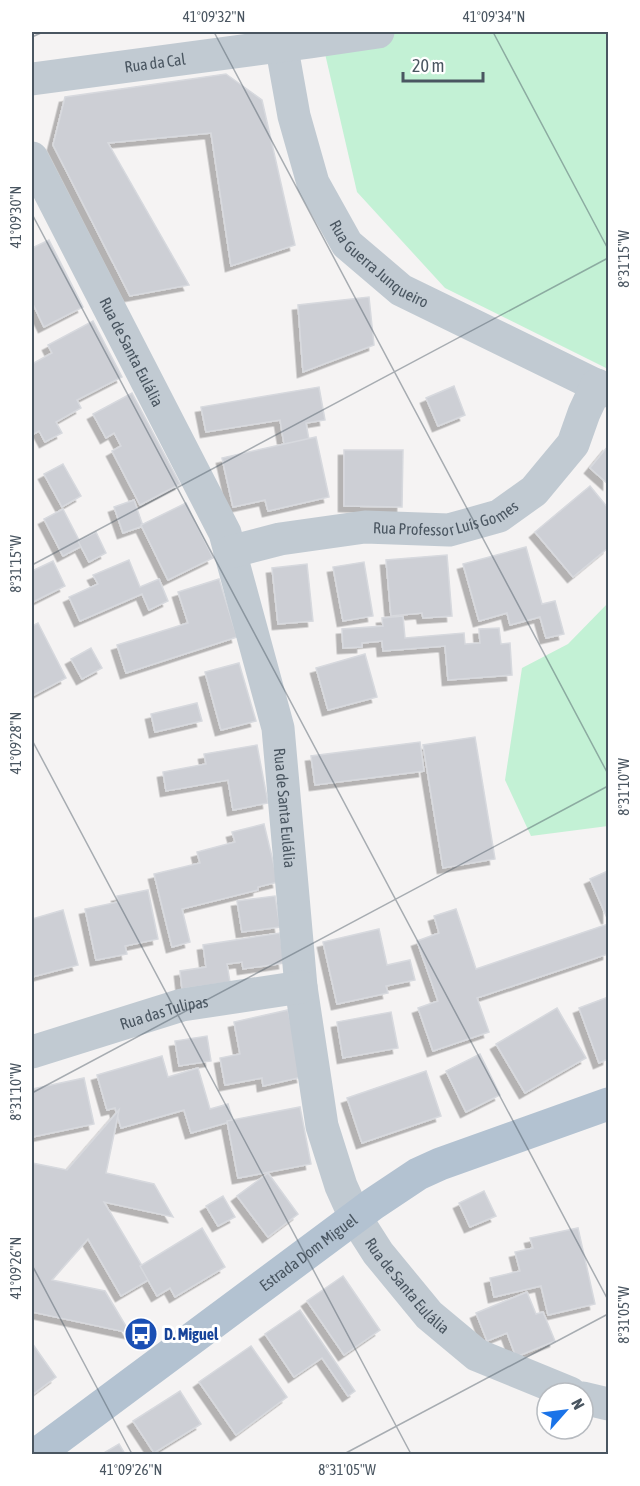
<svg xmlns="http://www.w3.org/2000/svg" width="640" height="1486" viewBox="0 0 640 1486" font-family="'Asap Condensed',sans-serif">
<defs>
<filter id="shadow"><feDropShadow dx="-5.5" dy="5.5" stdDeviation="0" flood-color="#0004"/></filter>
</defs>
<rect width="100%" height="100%" fill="#f5f3f3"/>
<!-- green -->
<g fill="#c3f1d5">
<polygon points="320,32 608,32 608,369 445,288 357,192"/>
<polygon points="608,603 608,826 531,836 505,780 522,668 568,644"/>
</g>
<!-- building -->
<g fill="#cdcfd5" stroke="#d7d9de" stroke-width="1.5" filter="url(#shadow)">
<polygon points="226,74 262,100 295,245 231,266 211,133 108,143 189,285 130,296 53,145 65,97"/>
<polygon points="49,240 83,307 44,327 32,302 32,248"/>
<polygon points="369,297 374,345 303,372 298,305"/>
<polygon points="93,321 122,377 77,400 81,408 56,422 62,433 45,442 39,431 32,435 32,364 52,353 48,345"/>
<polygon points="454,386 465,415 438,426 426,398"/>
<polygon points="319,387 325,420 306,423 309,440 284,444 280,420 206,432 201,407"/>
<polygon points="132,393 180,484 140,505 112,451 121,446 114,433 106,438 93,414"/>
<polygon points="316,437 329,497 268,511 265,500 233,507 222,458"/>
<polygon points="608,446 608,484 590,468"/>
<polygon points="344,450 403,450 402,507 344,506"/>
<polygon points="63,464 81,496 62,507 44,474"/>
<polygon points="590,486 608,508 608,548 573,577 535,532"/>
<polygon points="134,500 143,526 123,533 114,507"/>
<polygon points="186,503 213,558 168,580 141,525"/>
<polygon points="63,509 82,546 63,556 44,519"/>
<polygon points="96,532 106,553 89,562 78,541"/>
<polygon points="526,547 542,604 555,601 564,634 546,638 540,617 510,625 507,613 479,621 463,564"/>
<polygon points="447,555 452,616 423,618 422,613 391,616 386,560"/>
<polygon points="129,560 140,587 159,579 168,601 149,610 142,594 80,621 69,597 98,584 93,575"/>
<polygon points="53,561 65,586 33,602 32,571"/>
<polygon points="364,562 373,616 343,621 333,567"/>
<polygon points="307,564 313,621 278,624 272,568"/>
<polygon points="219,579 237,637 126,673 117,645 188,623 178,592"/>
<polygon points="403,616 405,638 464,633 465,644 480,643 479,629 499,628 501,644 510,643 512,675 448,680 445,646 383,651 382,641 362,643 362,647 343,648 342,629 383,626 382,618"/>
<polygon points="38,623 66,678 32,696 32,626"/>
<polygon points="91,648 102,668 82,679 71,659"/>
<polygon points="365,654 377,697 328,710 316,668"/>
<polygon points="239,663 256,721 221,730 205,672"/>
<polygon points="197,703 202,721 155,732 151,714"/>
<polygon points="475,737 495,859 443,868 423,745"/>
<polygon points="420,742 424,771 315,785 311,756"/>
<polygon points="257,745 268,803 233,810 228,780 166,791 163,772 206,764 204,754"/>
<polygon points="264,824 278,882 258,887 258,890 182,909 190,942 172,947 154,874 200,863 197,852 235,842 232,832"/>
<polygon points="608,871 608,918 607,918 590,879"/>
<polygon points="148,890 158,939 125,946 127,954 96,960 85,909 118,902 117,896"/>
<polygon points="275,896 280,927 242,932 237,901"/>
<polygon points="456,909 476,969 608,924 608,954 477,998 489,1032 433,1051 418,1008 438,1001 417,941 439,933 434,916"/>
<polygon points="63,910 78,965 32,977 32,919"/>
<polygon points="379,929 387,965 410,960 415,980 386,986 388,993 337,1004 323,942"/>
<polygon points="280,933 284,963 243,969 242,962 227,964 230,982 182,989 180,971 206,967 203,945"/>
<polygon points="608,997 608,1059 599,1063 579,1008"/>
<polygon points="557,1008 586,1058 525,1093 496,1044"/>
<polygon points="288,1010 302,1077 263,1086 262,1078 225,1085 220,1058 240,1054 234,1022"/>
<polygon points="391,1012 398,1048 343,1058 337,1022"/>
<polygon points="207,1036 211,1061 179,1066 175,1041"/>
<polygon points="480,1054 500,1095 466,1112 446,1071"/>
<polygon points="162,1056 168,1077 198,1068 210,1109 228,1104 233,1121 191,1133 184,1110 121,1128 115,1108 107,1110 97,1075"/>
<polygon points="426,1071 441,1116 362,1143 347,1098"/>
<polygon points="84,1078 94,1124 32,1137 32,1089"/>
<polygon points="300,1107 311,1164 238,1178 227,1121"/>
<polygon points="119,1110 106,1173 154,1184 173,1217 104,1202 150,1279 121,1296 88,1239 52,1280 105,1291 130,1333 32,1312 32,1163 67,1170"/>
<polygon points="268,1173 298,1214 268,1237 237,1196"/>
<polygon points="484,1191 496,1216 470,1227 459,1203"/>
<polygon points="223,1196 235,1217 218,1226 206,1206"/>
<polygon points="202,1228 225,1267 175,1297 170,1288 157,1296 140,1266"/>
<polygon points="578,1228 595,1304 548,1315 541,1286 494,1297 490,1278 520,1271 515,1252 533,1248 530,1238"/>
<polygon points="343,1276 380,1330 344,1355 307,1301"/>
<polygon points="527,1292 536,1314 543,1312 555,1341 516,1357 507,1333 487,1341 476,1313"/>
<polygon points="300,1310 355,1391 348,1396 322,1358 294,1377 265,1334"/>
<polygon points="32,1343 56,1377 32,1395"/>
<polygon points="251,1346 287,1397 236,1435 199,1382"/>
<polygon points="180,1391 201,1424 154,1453 133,1421"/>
<polygon points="119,1444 125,1454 102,1454"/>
</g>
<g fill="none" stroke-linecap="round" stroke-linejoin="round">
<!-- minor -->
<g stroke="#c1cad2" stroke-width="33">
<path id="s1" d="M279,32L294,116L313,183L347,244L401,290L608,391"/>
<path id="s2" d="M32,79L310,42L378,32"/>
<path id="s3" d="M32,158L225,533L278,728L301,987L322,1126L341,1186L355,1217L378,1253L429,1315L477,1355L570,1393"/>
<path id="s4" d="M230,552L280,539L365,527L449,530L499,516L534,491L573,444L584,413L597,385"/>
<path id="s5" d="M32,1052L182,1005L301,987"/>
<polyline points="583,1398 608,1404"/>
</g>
<!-- major -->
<path stroke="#b3c2d1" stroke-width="33" id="s6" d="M37,1454L373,1204L418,1174L440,1164L608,1104"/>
</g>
<!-- ticks -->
<path fill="none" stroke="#4a5661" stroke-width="1.5" stroke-opacity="0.45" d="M214,32L608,774M493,32L608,249M32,37L43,32M32,214L608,1300M32,565L608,258M32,740L411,1454M32,1093L608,786M32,1265L132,1454M344,1454L608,1314"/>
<!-- icons -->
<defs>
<g id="bus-disc" transform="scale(1.725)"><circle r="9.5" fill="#1a4fb4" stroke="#fff"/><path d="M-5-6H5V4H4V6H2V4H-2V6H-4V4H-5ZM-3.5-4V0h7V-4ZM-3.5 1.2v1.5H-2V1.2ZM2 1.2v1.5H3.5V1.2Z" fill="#fff"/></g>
</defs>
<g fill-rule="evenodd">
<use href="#bus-disc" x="141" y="1334"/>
</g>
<g text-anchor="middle" stroke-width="6" stroke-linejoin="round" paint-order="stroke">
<!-- street labels -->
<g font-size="16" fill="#4a5661" stroke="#fff">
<text dy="6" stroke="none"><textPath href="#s2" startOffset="124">Rua da Cal</textPath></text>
<text dy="6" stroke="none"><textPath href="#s1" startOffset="262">Rua Guerra Junqueiro</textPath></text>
<text dy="6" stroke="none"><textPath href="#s3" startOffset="218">Rua de Santa Eulália</textPath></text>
<text dy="6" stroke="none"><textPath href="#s4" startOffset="220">Rua Professor Luís Gomes</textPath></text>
<text dy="6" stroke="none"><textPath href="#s3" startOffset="704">Rua de Santa Eulália</textPath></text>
<text dy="6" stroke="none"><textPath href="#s5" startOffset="138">Rua das Tulipas</textPath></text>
<text dy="6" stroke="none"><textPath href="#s6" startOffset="338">Estrada Dom Miguel</textPath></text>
<text dy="6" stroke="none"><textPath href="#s3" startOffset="1208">Rua de Santa Eulália</textPath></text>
</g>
<!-- transit labels -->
<g font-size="16" font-weight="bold" fill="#164399" stroke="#fff" text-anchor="start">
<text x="164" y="1340">D. Miguel</text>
</g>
</g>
<!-- border -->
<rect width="640" height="1486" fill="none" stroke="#ffffff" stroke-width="66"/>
<!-- north arrow -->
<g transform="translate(565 1411) rotate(62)"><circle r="28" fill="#ffffff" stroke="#b7bbc0" stroke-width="1.5"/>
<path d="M0-4.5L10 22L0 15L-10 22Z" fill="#1a73e8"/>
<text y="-9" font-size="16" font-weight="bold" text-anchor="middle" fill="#4a5661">N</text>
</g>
<!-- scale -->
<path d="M403 72v9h80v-9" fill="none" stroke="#4a5661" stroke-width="3"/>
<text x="412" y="72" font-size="18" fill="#4a5661" stroke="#ffffff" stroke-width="4.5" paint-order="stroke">20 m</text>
<rect x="33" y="33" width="574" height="1420" fill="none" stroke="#4a5661" stroke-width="2"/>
<g font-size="15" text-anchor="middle" fill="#4a5661">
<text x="214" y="22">41°09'32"N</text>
<text x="494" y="22">41°09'34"N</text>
<text transform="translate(16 217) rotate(-90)" y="5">41°09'30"N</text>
<text transform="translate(624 259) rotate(-90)" y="5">8°31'15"W</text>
<text transform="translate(16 564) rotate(-90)" y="5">8°31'15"W</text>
<text transform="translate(16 743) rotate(-90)" y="5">41°09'28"N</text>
<text transform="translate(624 787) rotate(-90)" y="5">8°31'10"W</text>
<text transform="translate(16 1092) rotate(-90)" y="5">8°31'10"W</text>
<text transform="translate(16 1268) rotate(-90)" y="5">41°09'26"N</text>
<text transform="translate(624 1315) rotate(-90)" y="5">8°31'05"W</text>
<text x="131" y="1475">41°09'26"N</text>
<text x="347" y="1475">8°31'05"W</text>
</g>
</svg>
